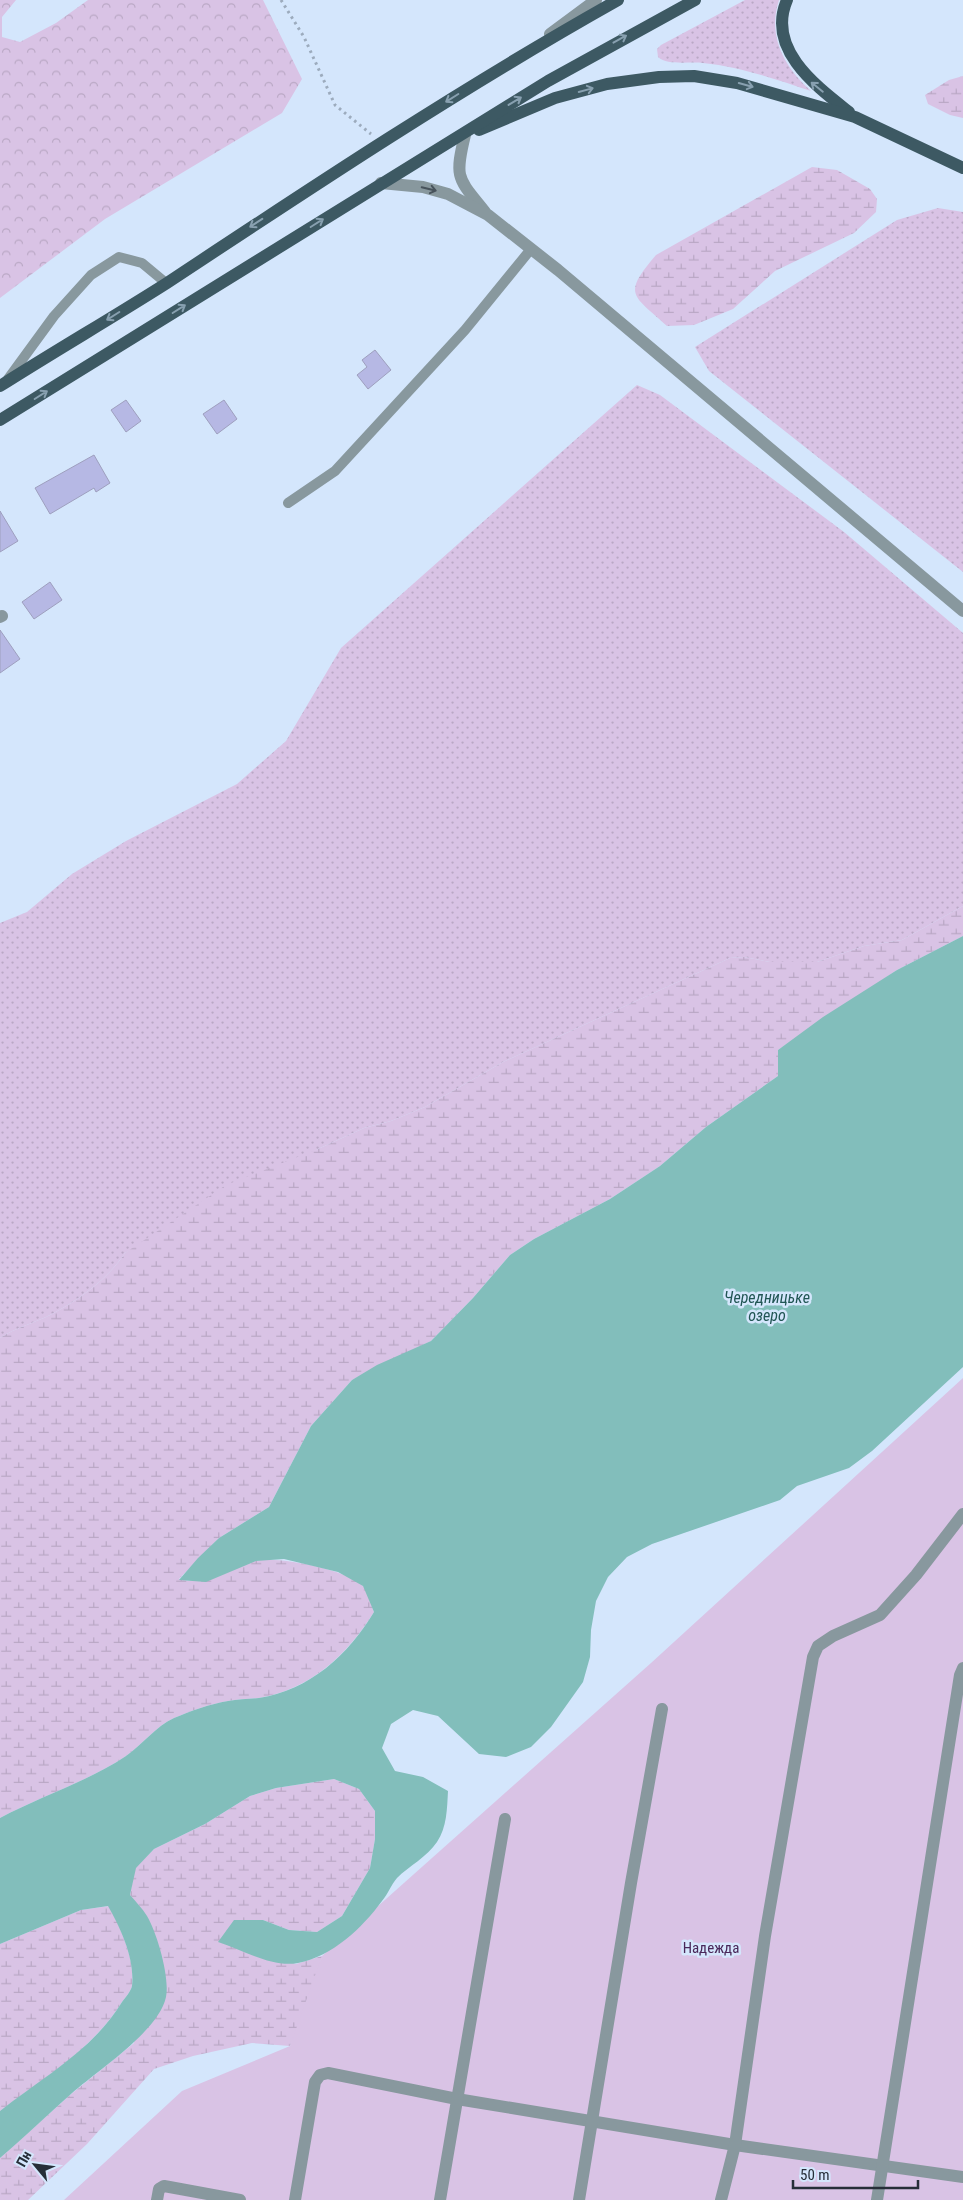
<svg xmlns="http://www.w3.org/2000/svg" width="963" height="2200" viewBox="0 0 963 2200" font-family="'Roboto Condensed',sans-serif">
<defs>
<pattern id="grass-dots" width="8" height="8" patternUnits="userSpaceOnUse" patternTransform="scale(1.25)"><rect width="8" height="8" fill="#d9c3e5"/><path d="M2 2h.1M6 6h.1" fill="none" stroke="#baa8c5" stroke-width="1.8" stroke-linecap="round"/></pattern>
<pattern id="forest-crowns" width="20" height="18" patternUnits="userSpaceOnUse" patternTransform="scale(1.25)"><rect width="20" height="18" fill="#d9c3e5"/><path d="M2 6a3 3 0 1 1 6 0M12 15a3 3 0 1 1 6 0" fill="none" stroke="#baa8c5"/></pattern>
<pattern id="wetland-marsh" width="20" height="14" patternUnits="userSpaceOnUse" patternTransform="scale(1.25)"><rect width="20" height="14" fill="#d9c3e5"/><path d="M1 5h8M5 5V1M11 12h8M15 12V8" fill="none" stroke="#baa8c5"/></pattern>
</defs>
<rect width="100%" height="100%" fill="#d4e6fc"/>
<!-- grass -->
<g fill="url(#grass-dots)">
<path d="M745,0H779C767,36 784,67 811,91C775,79 741,67 703,63C691,61 668,66 658,57L657,49L661,45Z"/>
<polygon points="938,208 963,212 963,572 709,371 695,347 897,220"/>
<path d="M637,385L660,395L844,532L963,633V906L902,940L864,946L817,962H770L744,957L730,958L503,1062L425,1107L391,1121L364,1128L318,1149L125,1253C107,1280 79,1300 50,1315C34,1323 15,1328 0,1338V923L27,912L72,874L126,841L237,784L286,741L341,648Z"/>
</g>
<!-- forest -->
<polygon fill="url(#forest-crowns)" points="0,0 16,0 2,17 2,37 20,42 56,23 88,0 263,0 302,79 282,113 105,219 0,298"/>
<!-- wetland -->
<g fill="url(#wetland-marsh)">
<polygon points="963,76 963,118 950,115 928,104 925,95 949,80"/>
<path d="M812,167L837,170L870,189L877,199L876,212L854,233L775,271L733,309L694,325L667,326C632,294 622,295 656,255Z"/>
<path d="M963,906V936L897,970L778,1050V1076L706,1127L660,1166L610,1199L534,1239L510,1255L473,1298L431,1341L352,1380L311,1426L269,1507L219,1538L179,1579C212,1587 225,1570 255,1561C275,1555 351,1570 364,1587C368,1593 371,1604 374,1612C347,1655 311,1689 259,1698C249,1699 238,1699 228,1701C210,1704 191,1711 174,1718C156,1726 142,1745 126,1756C87,1782 41,1796 0,1818V1338C15,1328 34,1323 50,1315C79,1300 107,1280 125,1253L226,1185L318,1149L364,1128L391,1121L425,1107L503,1062L730,958L744,957L770,962H817L864,946L902,940Z"/>
<polygon points="334,1779 359,1789 375,1811 375,1839 370,1868 342,1916 317,1932 289,1930 263,1920 219,1942 296,1964 322,1956 308,2012 290,2046 252,2043 193,2056 154,2069 87,2144 28,2200 0,2200 0,2158 70,2095 134,2043 147,1917 130,1895 135,1868 154,1849 205,1824 250,1796 276,1788"/>
<path d="M109,1906C121,1929 135,1958 132,1986C131,1991 125,1998 122,2002C93,2049 43,2079 0,2111V1944L81,1910Z"/>
</g>
<!-- green -->
<polygon fill="#d9c3e5" points="963,1378 963,2200 64,2200 182,2091 290,2046 322,1956 651,1663"/>
<!-- water -->
<path fill="#82bebb" d="M963,936V1367L872,1451L849,1468L797,1486L780,1500L652,1544L627,1557L608,1577L596,1601L591,1630L590,1657L583,1682L551,1727L531,1747L506,1757L479,1754L438,1716L413,1710L391,1724L382,1748L395,1771L423,1777L448,1791C447,1809 447,1827 437,1842C427,1857 409,1866 397,1878C391,1885 388,1894 382,1901C362,1928 333,1956 298,1963C272,1968 243,1950 218,1942L234,1920H263L289,1930L317,1932L342,1916L370,1868L375,1839V1811L359,1789L334,1779L276,1788L250,1796L205,1824L154,1849L136,1868L130,1895C136,1902 142,1908 147,1916C157,1933 170,1977 166,1997C159,2031 97,2071 71,2094C47,2115 25,2137 0,2158V2111C43,2077 93,2050 122,2002C125,1998 131,1991 132,1986C135,1959 121,1929 108,1906L81,1910L0,1944V1818C41,1796 87,1782 126,1756C142,1745 156,1726 174,1718C191,1711 210,1704 228,1701C238,1699 249,1699 259,1698C310,1690 348,1655 374,1612L363,1586L338,1572L284,1559L256,1561L206,1582L179,1580L198,1558L219,1538L269,1507L311,1426L352,1380L377,1365L431,1341L473,1298L510,1255L534,1239L610,1199L660,1166L706,1127L778,1076V1050L823,1017L897,970Z"/>
<!-- building -->
<g fill="#b6b8e4" stroke="#9e9fbe">
<polygon points="375,350 391,370 368,389 357,375 367,367 362,360"/>
<polygon points="126,400 141,421 126,432 111,410"/>
<polygon points="224,400 237,419 217,434 203,414"/>
<polygon points="94,455 110,483 96,492 94,488 50,514 35,488"/>
<polygon points="0,511 18,541 0,552"/>
<polygon points="50,582 62,600 34,619 22,602"/>
<polygon points="0,630 20,659 0,673"/>
</g>
<g fill="none" stroke-linecap="round" stroke-linejoin="round">
<!-- path -->
<polyline stroke="#9cabbd" stroke-width="3" stroke-dasharray="2.5 4" stroke-linecap="butt" points="281,0 304,37 335,105 371,134"/>
<!-- service -->
<g stroke="#88989e" stroke-width="10">
<polyline points="8,379 54,316 91,275 119,257 142,263 166,283"/>
<polyline points="288,503 335,471 465,330 531,249"/>
</g>
<!-- minor -->
<g stroke="#88989e" stroke-width="12">
<path d="M465,135C454,179 458,178 485,212"/>
<polyline points="381,183 423,187 448,194 488,215 558,270 963,611"/>
<polyline points="0,617 2,616"/>
<polyline points="157,2200 159,2189 164,2186 240,2200"/>
<polyline points="295,2200 315,2082 320,2075 328,2073 457,2099 735,2145 963,2177"/>
<polyline points="440,2200 505,1819"/>
<polyline points="579,2200 631,1883 662,1709"/>
<polyline points="721,2200 735,2145 765,1936 813,1657 818,1646 833,1636 880,1615 916,1575 963,1514"/>
<polyline points="877,2200 960,1675 963,1668"/>
</g>
<!-- tertiary -->
<polyline stroke="#88989e" stroke-width="12" points="550,34 596,0"/>
<!-- primary -->
<g stroke="#3d5963" stroke-width="12">
<path d="M787,0C766,49 816,86 849,112"/>
<polyline points="479,130 555,98 607,84 659,77 694,76 737,83 855,117 963,168"/>
<path d="M0,386C55,351 112,318 167,283C315,185 463,87 618,0"/>
<polyline points="0,420 548,81 695,0"/>
</g>
</g>
<!-- one-way arrows -->
<defs><path id="oneway-shaft" d="M-6 0H5M1.5-3L5.5 0L1.5 3" fill="none" stroke-width="1.6" stroke-linecap="round" stroke-linejoin="round" transform="scale(1.25)"/></defs>
<g stroke="#88a0b0">
<use href="#oneway-shaft" transform="translate(620 39) rotate(-29)"/>
<use href="#oneway-shaft" transform="translate(746 85) rotate(16)"/>
<use href="#oneway-shaft" transform="translate(817 87) rotate(-141)"/>
<use href="#oneway-shaft" transform="translate(586 90) rotate(-15)"/>
<use href="#oneway-shaft" transform="translate(452 98) rotate(148)"/>
<use href="#oneway-shaft" transform="translate(515 101) rotate(-31)"/>
<use href="#oneway-shaft" transform="translate(256 223) rotate(147)"/>
<use href="#oneway-shaft" transform="translate(317 223) rotate(-32)"/>
<use href="#oneway-shaft" transform="translate(179 309) rotate(-32)"/>
<use href="#oneway-shaft" transform="translate(113 316) rotate(148)"/>
<use href="#oneway-shaft" transform="translate(41 395) rotate(-32)"/>
</g>
<use stroke="#48535c" href="#oneway-shaft" transform="translate(429 189) rotate(14)"/>
<g text-anchor="middle" stroke-width="5" stroke-linejoin="round" paint-order="stroke">
<!-- park labels -->
<g font-size="15" fill="#492759" stroke="#d4e6fc">
<text x="711" y="1953">Надежда</text>
</g>
<!-- water labels -->
<g font-size="16" font-style="italic" fill="#205553" stroke="#d4e6fc">
<text x="767" y="1303">Чередницьке<tspan x="767" dy="18">озеро</tspan></text>
</g>
</g>
<!-- north arrow -->
<g transform="translate(35 2165) rotate(299)" stroke="#d4e6fc" stroke-width="4" paint-order="stroke">
<path d="M0-4L9 19L0 12L-9 19Z" fill="#262e38"/>
<text y="-8" font-size="14" font-weight="bold" text-anchor="middle" fill="#262e38">Пн</text>
</g>
<!-- scale -->
<path d="M793 2180v8h125v-8" fill="none" stroke="#262e38" stroke-width="2.5"/>
<text x="800" y="2180" font-size="15" fill="#262e38" stroke="#d4e6fc" stroke-width="4" paint-order="stroke">50 m</text>
</svg>
